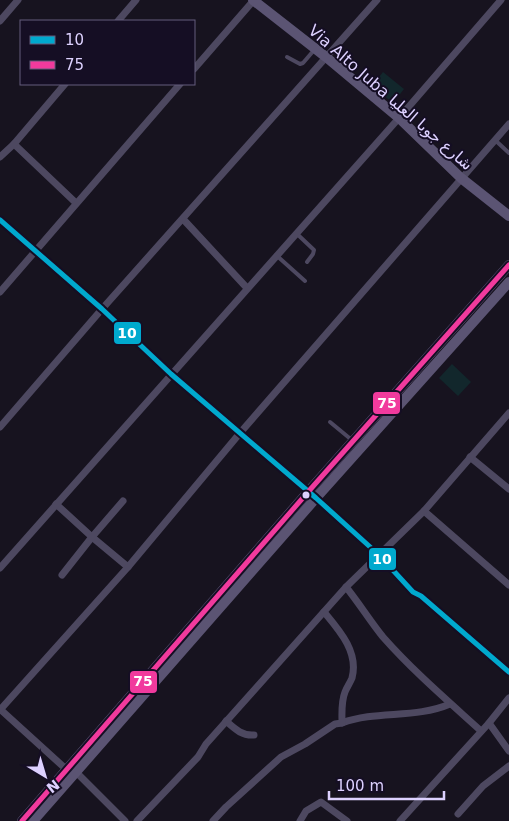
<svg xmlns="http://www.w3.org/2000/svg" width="509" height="821" viewBox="0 0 509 821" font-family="'DejaVu Sans',Vazirmatn,sans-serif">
<rect width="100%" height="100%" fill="#17131f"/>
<!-- green -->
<g fill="#12272c">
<polygon points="383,72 404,89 393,103 372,86"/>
<polygon points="452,364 471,382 458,396 439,378"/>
</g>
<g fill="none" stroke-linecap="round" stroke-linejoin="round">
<!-- lane -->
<g stroke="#4d4860" stroke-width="4">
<polyline points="287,57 300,64 303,63 315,49"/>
<polyline points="495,140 509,153"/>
<polyline points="296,233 314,250 313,254 307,262"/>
<polyline points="276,255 305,281"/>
<polyline points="330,422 353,441"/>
</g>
<!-- street -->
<g stroke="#4d4860" stroke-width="7">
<polyline points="0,21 18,0"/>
<polyline points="118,21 136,0"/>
<polyline points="194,69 254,0"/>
<polyline points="14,144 76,203"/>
<polyline points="0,157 14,144 65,84"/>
<polyline points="183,219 247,288"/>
<polyline points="0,220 102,309 171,374 316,498 379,555 413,592 421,596 509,672"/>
<polyline points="0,292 180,84"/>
<polyline points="0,427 102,309 377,0"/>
<polyline points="470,457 509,489"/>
<polyline points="56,504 92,537 128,567"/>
<polyline points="424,511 509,585"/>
<polyline points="0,568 399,118 501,0"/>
<polyline points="62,575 92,537 123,501"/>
<path d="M346,587C359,603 370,621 383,637C413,671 448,701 481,731"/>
<polyline points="0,709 67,770 76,772 125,821"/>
<polyline points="0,710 128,567 240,433 509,124"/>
<path d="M226,721C235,729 242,736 254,735"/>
<path d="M342,723C377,710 415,719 450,704"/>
<polyline points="489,723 509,751"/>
<polyline points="458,814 483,786 509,766"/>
<polyline points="137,821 198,757 206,744 346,587 424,511 509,413"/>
<path d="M213,821L226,807L281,757L305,744L335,724L342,723C342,712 341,702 345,692C347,687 350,683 352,678C359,652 339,630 324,612"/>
<polyline points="300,821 306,811 321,802 347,821"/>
<polyline points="400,821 489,723 509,698"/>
</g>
<!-- secondary -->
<g stroke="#5b5473" stroke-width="10">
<polyline points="253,0 326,57 399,118 461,178 509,216"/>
<polyline points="22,821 308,492 509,265"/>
<polyline points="33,821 316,498 509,282"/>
</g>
<!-- bus-1 casing -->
<g stroke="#150e24" stroke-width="9">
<polyline id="bus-1" points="0,220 102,309 171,374 316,498 379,555 413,592 421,596 509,672"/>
</g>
<!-- bus-2 casing -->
<g stroke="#150e24" stroke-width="9">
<polyline id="bus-2" points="22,821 308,492 509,265"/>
</g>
<!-- bus-1 -->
<use href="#bus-1" stroke="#00a9ce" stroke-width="5"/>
<!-- bus-2 -->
<use href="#bus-2" stroke="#f13a9d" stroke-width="5"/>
</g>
<!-- markers -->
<circle fill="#ddd1ff" stroke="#150e24" stroke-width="2" cx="306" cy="495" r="4.5"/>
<g text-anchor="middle" stroke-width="4" stroke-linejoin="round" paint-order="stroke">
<!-- street labels -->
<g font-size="16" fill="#ddd1ff" stroke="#150e24">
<text transform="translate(391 97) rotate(41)" y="6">Via Alto Juba شارع جوبا العليا</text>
</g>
</g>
<g stroke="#150e24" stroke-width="2">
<rect x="113" y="321" width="29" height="24" rx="5" fill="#00a9ce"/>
<rect x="372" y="391" width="29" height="24" rx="5" fill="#f13a9d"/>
<rect x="368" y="547" width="29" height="24" rx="5" fill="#00a9ce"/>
<rect x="129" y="670" width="29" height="24" rx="5" fill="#f13a9d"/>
</g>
<g font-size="14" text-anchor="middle" font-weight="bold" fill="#fff">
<text x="127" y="338">10</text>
<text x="387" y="408">75</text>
<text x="382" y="564">10</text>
<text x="143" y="686">75</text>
</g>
<!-- legend -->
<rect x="20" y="20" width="175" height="65" fill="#150e24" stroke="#655c7c"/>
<rect x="30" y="36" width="25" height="8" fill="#00a9ce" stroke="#655c7c"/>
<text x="65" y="45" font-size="15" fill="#ddd1ff">10</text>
<rect x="30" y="61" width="25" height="8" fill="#f13a9d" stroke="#655c7c"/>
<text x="65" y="70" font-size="15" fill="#ddd1ff">75</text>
<!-- north arrow -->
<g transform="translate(45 776) rotate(142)" stroke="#150e24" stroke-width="4" paint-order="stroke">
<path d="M0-4L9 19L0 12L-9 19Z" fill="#ddd1ff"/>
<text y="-8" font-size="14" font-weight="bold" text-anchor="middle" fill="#ddd1ff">N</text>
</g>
<!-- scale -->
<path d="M329 791v8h115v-8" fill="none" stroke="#ddd1ff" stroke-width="2.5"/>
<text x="336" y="791" font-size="15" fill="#ddd1ff" stroke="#150e24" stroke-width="4" paint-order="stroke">100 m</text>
</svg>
